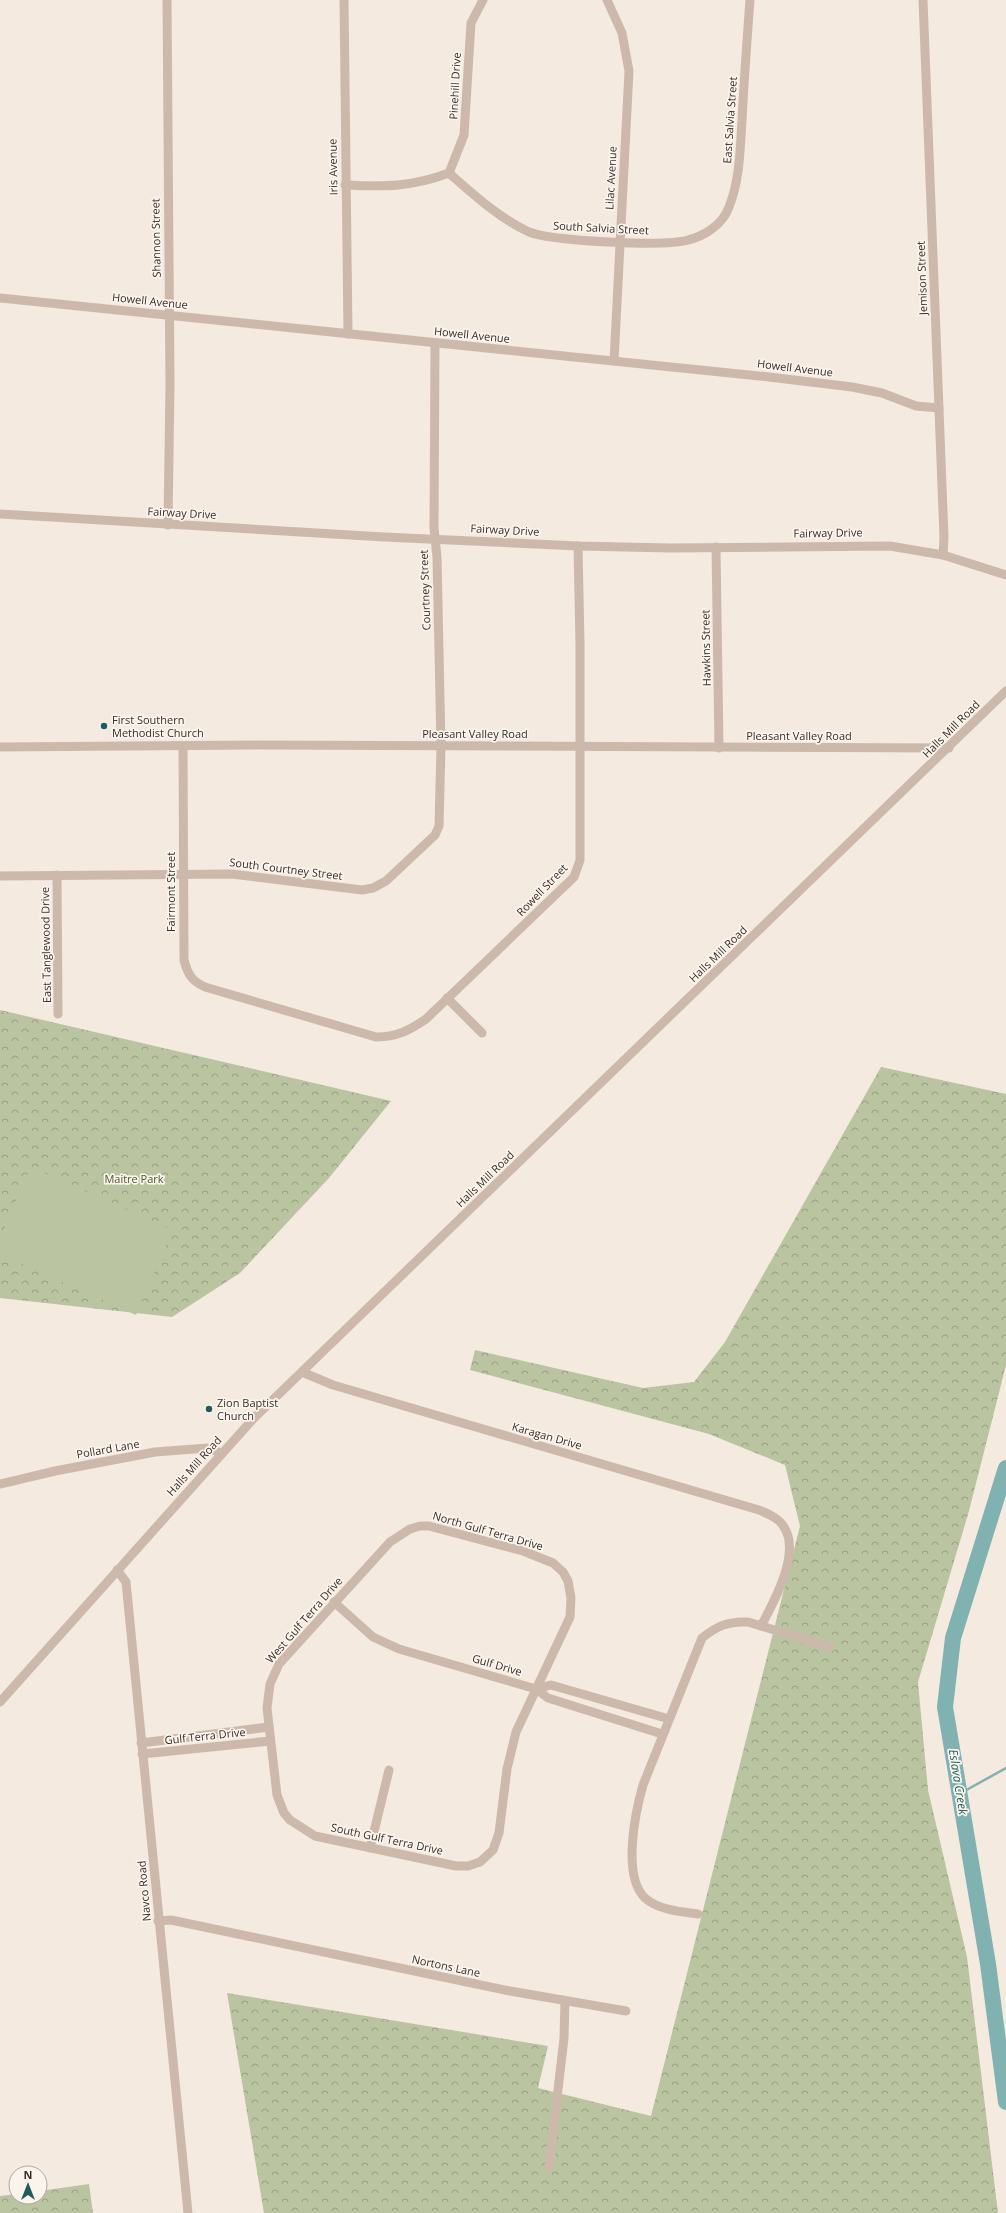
<svg xmlns="http://www.w3.org/2000/svg" width="1006" height="2213" viewBox="0 0 1006 2213" font-family="'Open Sans',sans-serif">
<defs>
<pattern id="forest-crowns" width="20" height="18" patternUnits="userSpaceOnUse"><rect width="20" height="18" fill="#bac4a0"/><path d="M2 6a3 3 0 1 1 6 0M12 15a3 3 0 1 1 6 0" fill="none" stroke="#98a083"/></pattern>
</defs>
<rect width="100%" height="100%" fill="#f4eae0"/>
<!-- forest -->
<g fill="url(#forest-crowns)">
<polygon points="0,1010 391,1101 329,1178 240,1273 172,1317 0,1298"/>
<polygon points="881,1067 1006,1094 1006,1365 969,1511 918,1682 928,1790 967,1957 998,2213 264,2213 227,1993 548,2046 538,2088 651,2116 800,1526 785,1465 709,1434 470,1370 475,1350 643,1388 694,1382 725,1342"/>
<polygon points="89,2184 93,2213 0,2213 0,2196 16,2194 16,2197 40,2197 40,2191"/>
</g>
<!-- garden -->
<polygon fill="#bac4a0" points="31,1167 172,1230 136,1315 0,1254 0,1238"/>
<g fill="none" stroke-linecap="round" stroke-linejoin="round">
<!-- stream -->
<polyline stroke="#7fb2b1" stroke-width="2.5" points="961,1793 1006,1768"/>
<!-- river -->
<polyline stroke="#7fb2b1" stroke-width="16" points="1006,1468 953,1638 945,1707 988,1964 1006,2102"/>
<!-- minor -->
<g stroke="#cdb9ac" stroke-width="9">
<polyline points="167,0 170,385 168,525"/>
<polyline points="344,0 348,334"/>
<polyline points="607,0 622,33 629,71 614,361"/>
<polyline points="923,0 944,537 943,555"/>
<polyline points="449,173 464,135 471,23 483,0"/>
<path d="M345,185C386,187 411,187 449,173C474,195 499,218 529,232C551,241 665,247 688,240C705,236 723,224 729,207C740,180 740,149 742,121C744,80 747,40 750,0"/>
<polyline points="0,298 769,377 852,387 882,393 916,406 939,408"/>
<polyline points="0,514 384,537 578,546 671,548 890,546 943,555 1006,575"/>
<polyline points="716,547 719,748"/>
<path d="M183,746L184,960C188,975 192,981 205,987L376,1037C397,1037 410,1030 426,1019L574,877L580,860V644L578,546"/>
<polyline points="0,747 258,745 949,748"/>
<polyline points="57,875 58,1014"/>
<polyline points="0,876 232,874 362,890 373,888 386,881 435,835 439,826 441,746 437,557 434,528 435,343"/>
<polyline points="447,998 482,1033"/>
<path d="M302,1372L333,1385L759,1510C768,1514 779,1518 784,1527C801,1553 774,1602 761,1626"/>
<polyline points="0,1484 55,1471 155,1452 207,1448 221,1453"/>
<polygon points="420,1526 429,1526 523,1551 553,1563 563,1572 568,1581 571,1598 570,1617 516,1732 507,1769 499,1833 493,1850 480,1862 468,1866 456,1866 315,1836 290,1820 284,1813 277,1795 267,1708 270,1684 279,1664 390,1542 410,1529"/>
<polyline points="117,1570 126,1582 188,2213"/>
<polyline points="334,1602 373,1637 399,1649 536,1689 548,1698 662,1734"/>
<polyline points="536,1689 551,1685 669,1719"/>
<polyline points="0,1702 253,1419 1006,691"/>
<polyline points="141,1743 269,1727"/>
<polyline points="142,1754 270,1741"/>
<polyline points="370,1848 389,1770"/>
<path d="M698,1914C682,1912 658,1910 645,1898C622,1876 635,1813 643,1785L702,1638C717,1626 728,1621 748,1622L831,1647"/>
<polyline points="158,1921 171,1920 510,1991 626,2011"/>
<polyline points="549,2167 564,2038 565,2001"/>
</g>
</g>
<!-- markers -->
<g fill="#1f5d5d" stroke="#fbf4ed" stroke-width="1.5">
<circle cx="104" cy="726" r="4"/>
<circle cx="209" cy="1409" r="4"/>
</g>
<g text-anchor="middle" stroke-width="3.5" stroke-linejoin="round" paint-order="stroke">
<!-- street labels -->
<g font-size="11" fill="#3b2f2b" stroke="#fbf4ed">
<text transform="translate(455 86) rotate(-87)" y="4">Pinehill Drive</text>
<text transform="translate(730 120) rotate(-86)" y="4">East Salvia Street</text>
<text transform="translate(333 167) rotate(-91)" y="4">Iris Avenue</text>
<text transform="translate(611 178) rotate(-87)" y="4">Lilac Avenue</text>
<text transform="translate(601 228) rotate(3)" y="4">South Salvia Street</text>
<text transform="translate(156 238) rotate(-91)" y="4">Shannon Street</text>
<text transform="translate(922 278) rotate(-92)" y="4">Jemison Street</text>
<text transform="translate(150 301) rotate(6)" y="4">Howell Avenue</text>
<text transform="translate(472 335) rotate(6)" y="4">Howell Avenue</text>
<text transform="translate(795 368) rotate(7)" y="4">Howell Avenue</text>
<text transform="translate(182 513) rotate(3)" y="4">Fairway Drive</text>
<text transform="translate(505 530) rotate(3)" y="4">Fairway Drive</text>
<text transform="translate(828 533) rotate(-1)" y="4">Fairway Drive</text>
<text transform="translate(425 590) rotate(-92)" y="4">Courtney Street</text>
<text transform="translate(706 648) rotate(-91)" y="4">Hawkins Street</text>
<text transform="translate(951 729) rotate(-45)" y="4">Halls Mill Road</text>
<text x="475" y="738">Pleasant Valley Road</text>
<text x="799" y="740">Pleasant Valley Road</text>
<text transform="translate(286 869) rotate(7)" y="4">South Courtney Street</text>
<text transform="translate(542 890) rotate(-46)" y="4">Rowell Street</text>
<text transform="translate(171 892) rotate(-90)" y="4">Fairmont Street</text>
<text transform="translate(46 945) rotate(-91)" y="4">East Tanglewood Drive</text>
<text transform="translate(718 954) rotate(-44)" y="4">Halls Mill Road</text>
<text transform="translate(485 1179) rotate(-44)" y="4">Halls Mill Road</text>
<text transform="translate(547 1436) rotate(16)" y="4">Karagan Drive</text>
<text transform="translate(108 1449) rotate(-10)" y="4">Pollard Lane</text>
<text transform="translate(194 1466) rotate(-48)" y="4">Halls Mill Road</text>
<text transform="translate(488 1531) rotate(16)" y="4">North Gulf Terra Drive</text>
<text transform="translate(304 1620) rotate(-49)" y="4">West Gulf Terra Drive</text>
<text transform="translate(497 1665) rotate(16)" y="4">Gulf Drive</text>
<text transform="translate(205 1736) rotate(-6)" y="4">Gulf Terra Drive</text>
<text transform="translate(387 1839) rotate(12)" y="4">South Gulf Terra Drive</text>
<text transform="translate(144 1891) rotate(-95)" y="4">Navco Road</text>
<text transform="translate(446 1966) rotate(12)" y="4">Nortons Lane</text>
</g>
<!-- poi labels -->
<g font-size="11" fill="#3b2f2b" stroke="#fbf4ed" text-anchor="start">
<text x="112" y="724">First Southern<tspan x="112" dy="13">Methodist Church</tspan></text>
<text x="217" y="1407">Zion Baptist<tspan x="217" dy="13">Church</tspan></text>
</g>
<!-- park labels -->
<g font-size="11" fill="#4c592e" stroke="#fbf4ed">
<text x="134" y="1183">Maitre Park</text>
</g>
<!-- water labels -->
<g font-size="12" font-style="italic" fill="#1f5d5d" stroke="#fbf4ed">
<text transform="translate(958 1782) rotate(81)" y="4">Eslava Creek</text>
</g>
</g>
<!-- north arrow -->
<g transform="translate(28 2185)"><circle r="19" fill="#fbf4ed" stroke="#aea59f"/>
<path d="M0-3L7 15L0 10L-7 15Z" fill="#1f5d5d"/>
<text y="-6" font-size="11" font-weight="bold" text-anchor="middle" fill="#3b2f2b">N</text>
</g>
</svg>
